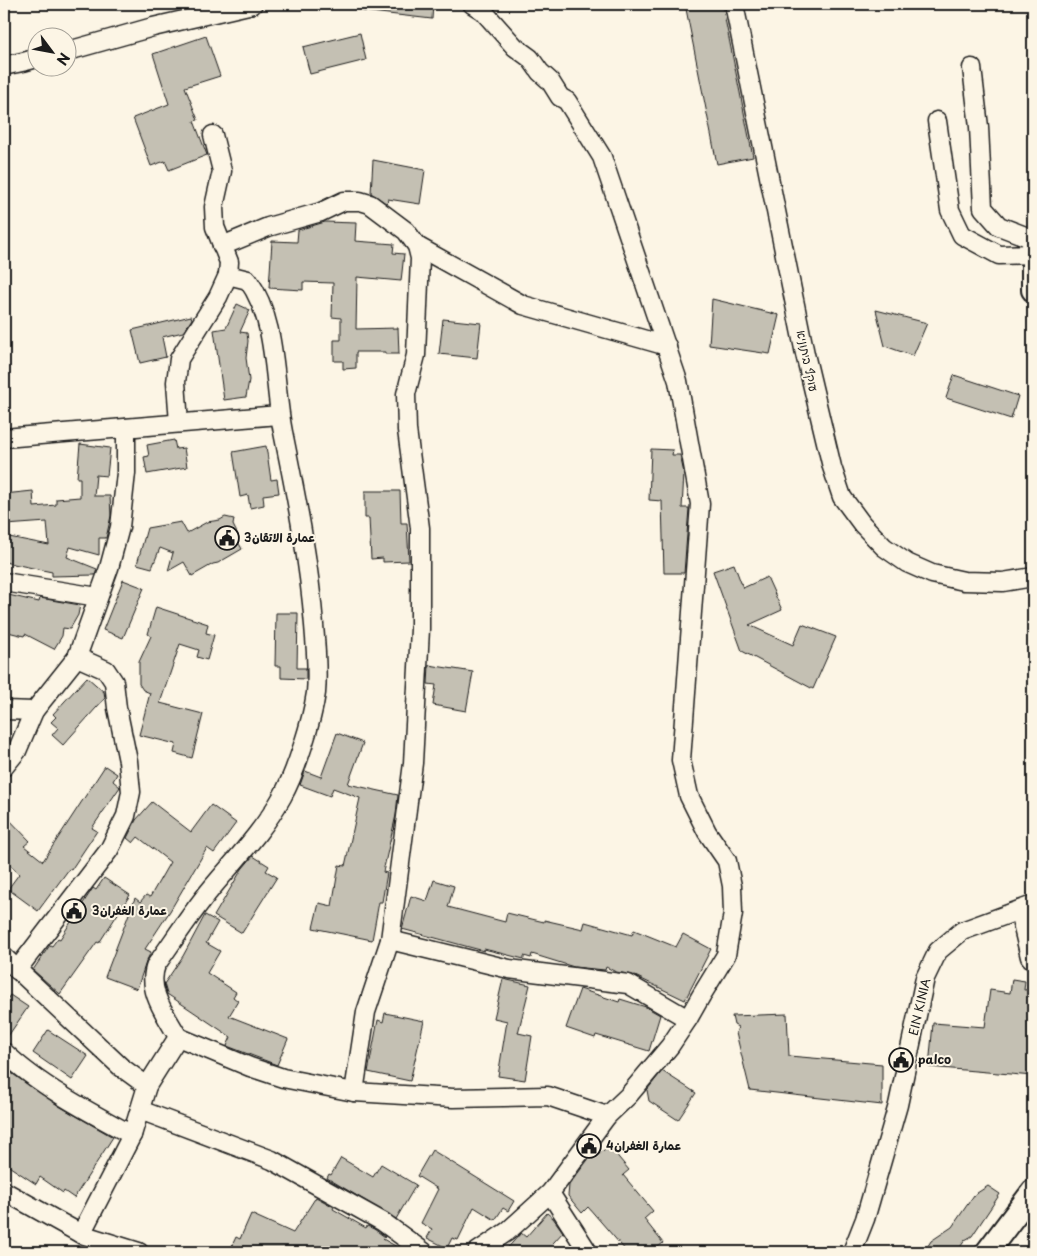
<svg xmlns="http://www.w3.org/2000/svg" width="1037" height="1256" viewBox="0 0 1037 1256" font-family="'Playpen Sans','Playpen Sans Arabic','Playpen Sans Hebrew',sans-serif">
<rect width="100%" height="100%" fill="#fcf5e5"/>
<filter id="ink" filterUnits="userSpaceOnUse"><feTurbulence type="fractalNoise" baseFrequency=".02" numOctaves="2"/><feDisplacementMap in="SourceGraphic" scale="10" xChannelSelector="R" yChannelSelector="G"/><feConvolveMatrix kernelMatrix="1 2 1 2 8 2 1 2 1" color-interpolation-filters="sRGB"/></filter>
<g filter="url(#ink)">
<!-- building -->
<g fill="#c4c0b3" stroke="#1c1c1c">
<polygon points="362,4 433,4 432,19 362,11"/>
<polygon points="685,4 722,4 753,157 717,164"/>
<polygon points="360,33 366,60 310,74 303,47"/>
<polygon points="206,36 220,76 185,87 198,120 194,121 207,155 169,170 165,161 151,166 133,118 169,104 153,54"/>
<polygon points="373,160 425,170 420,204 388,199 387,204 371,193"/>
<polygon points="325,222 356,223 355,241 394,244 393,253 404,254 401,281 357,277 356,329 398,328 399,354 385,354 385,352 356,352 356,368 343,369 343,361 334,361 334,340 341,340 341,318 332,317 333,283 303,282 303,290 269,288 272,241 297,242 298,230"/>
<polygon points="712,299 779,315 770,354 709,345"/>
<polygon points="237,304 250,310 240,332 247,333 248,341 246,358 249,380 246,397 224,400 214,330 226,328"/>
<polygon points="876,310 927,323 913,356 885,346"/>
<polygon points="191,316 192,319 183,332 162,337 166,357 140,363 132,330"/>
<polygon points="443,319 481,323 477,358 439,354"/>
<polygon points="954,375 1018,396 1011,419 946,398"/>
<polygon points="174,440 176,449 184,448 187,467 147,474 144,457 149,456 147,445"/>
<polygon points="80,444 110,448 107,476 96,475 94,496 110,496 111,516 106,538 99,538 99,555 70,547 67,557 97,569 95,575 52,576 52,572 4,562 4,536 49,545 47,522 6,525 4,494 33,491 34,507 56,505 56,499 80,497 80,478 77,478"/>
<polygon points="266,446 271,480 277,479 279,493 263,495 264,505 250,508 248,495 240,497 233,452"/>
<polygon points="651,449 673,450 672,455 680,455 684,473 682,508 689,508 684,573 664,573 662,501 649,500"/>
<polygon points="365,491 400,491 401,523 407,523 409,561 383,562 383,558 371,559 369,518 365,518"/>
<polygon points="225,517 234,519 233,525 238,535 237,540 242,549 218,563 213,564 192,576 184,562 168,571 173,553 160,548 152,568 137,564 147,528 181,522 187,533 207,522 220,520"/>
<polygon points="734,564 743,588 767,577 782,610 749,625 793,645 802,624 836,637 813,689 742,651 713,571"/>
<polygon points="123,580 144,588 123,638 103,630"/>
<polygon points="4,594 39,602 40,598 80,605 78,615 70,629 63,628 62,636 54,649 25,634 24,636 4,631"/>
<polygon points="156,607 208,624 206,633 214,635 207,660 197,657 199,650 180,644 160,703 203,714 192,758 174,753 176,744 139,735 150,693 143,690 139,684 139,662 151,636 148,634"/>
<polygon points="276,613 298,613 297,668 306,668 306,679 281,678 281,666 275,666"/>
<polygon points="429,665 473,672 466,711 433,705 436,685 428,684"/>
<polygon points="87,677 104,692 105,698 63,745 52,735 58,728 51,722 56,717 53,714"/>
<polygon points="337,733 363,743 348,784 398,795 396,815 383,872 387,873 382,902 379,902 372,940 313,928 319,903 332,906 339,865 345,866 360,798 333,788 330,796 300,785 305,771 321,777"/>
<polygon points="105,766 117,774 113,781 120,787 92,828 97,831 71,870 69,869 38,911 8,889 19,874 4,858 4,814 30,841 24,846 43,861"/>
<polygon points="152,802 191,832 211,805 236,823 214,853 207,848 170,911 145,949 151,952 146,962 137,989 105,977 135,898 140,902 146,895 150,897 170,862 138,837 133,843 127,838 136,820"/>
<polygon points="253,856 269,866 266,871 277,877 242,933 214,916 242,869"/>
<polygon points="104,878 130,895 99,943 97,942 60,994 33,970 50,945 52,946 58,938 60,939 91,891 93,888 96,890"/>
<polygon points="434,880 454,886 448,907 505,922 507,913 544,922 544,920 583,929 585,922 632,935 634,930 676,947 683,934 711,949 685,1000 633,975 616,972 606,967 605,970 574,967 532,954 531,958 524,956 524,959 484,949 484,951 402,929 411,896 427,901"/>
<polygon points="205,915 218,922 206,943 220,951 207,973 236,992 233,997 238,1001 229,1016 288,1039 277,1065 227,1046 231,1037 167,994 164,984 183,956"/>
<polygon points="503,979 530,985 518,1033 532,1036 525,1080 498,1076 507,1021 494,1018"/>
<polygon points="1012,979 1025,981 1024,990 1033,989 1033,1076 929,1067 933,1023 985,1027 990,990 1010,993"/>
<polygon points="580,989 619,1002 620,999 646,1007 660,1015 649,1051 596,1035 595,1038 566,1028"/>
<polygon points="10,995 28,1007 4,1042 4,1004"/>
<polygon points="385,1013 424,1021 410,1081 368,1072 378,1020 383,1022"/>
<polygon points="787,1014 789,1056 882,1064 882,1105 750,1090 736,1033 738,1027 734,1025 732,1016"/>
<polygon points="48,1030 88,1056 72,1080 33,1053"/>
<polygon points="4,1068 59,1106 113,1137 74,1198 64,1191 63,1193 40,1177 36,1184 4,1163"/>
<polygon points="662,1071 696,1093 678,1120 649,1101 647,1090"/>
<polygon points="609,1146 629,1170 623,1175 653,1211 644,1219 663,1243 652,1252 627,1252 588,1207 582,1213 568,1196 569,1185 590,1157 593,1159"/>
<polygon points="432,1150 514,1201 508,1211 503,1208 495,1220 474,1207 458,1240 452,1238 447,1248 427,1238 432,1229 421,1223 438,1189 417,1176"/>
<polygon points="341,1158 373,1177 381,1164 416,1185 396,1219 327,1178 329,1174 331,1175"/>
<polygon points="988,1186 1000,1194 972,1236 965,1240 957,1252 924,1252 931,1241 952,1227 974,1195"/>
<polygon points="316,1197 334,1207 333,1209 366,1228 367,1226 374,1229 385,1237 383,1239 406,1252 229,1252 236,1237 240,1239 251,1214 293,1233"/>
<polygon points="547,1213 553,1218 563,1232 545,1252 504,1252 521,1233 526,1237"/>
</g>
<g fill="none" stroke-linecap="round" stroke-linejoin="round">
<!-- minor casing -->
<g stroke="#1c1c1c" stroke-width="21">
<g id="minor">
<polyline points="472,4 483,11 515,47 530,58 540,72 550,81 560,97 567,101 602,157 678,381 700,504 681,760 689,796 707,832 727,861 732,886 733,913 726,955 701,996 688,1019 670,1046 628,1096 607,1116 550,1193 508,1231 477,1252"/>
<polyline points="734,4 805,354 832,467 842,497 862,524 884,547 907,563 932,574 964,581 1003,582 1033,577"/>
<polyline points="68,51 153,27 253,4"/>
<path d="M4,66C14,63 29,62 38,57"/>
<polyline points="972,68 979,127 983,208 999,226 1033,239"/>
<polyline points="937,121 950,210 962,235 999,255 1032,254"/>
<polyline points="222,246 268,227 321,212 344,201 360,201 370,204 406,231 417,246 420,258 416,355 406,394 407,430 420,528 420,629 413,763 390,940 366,1012 354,1092"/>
<polyline points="417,246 523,305 667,346"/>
<polyline points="179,423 176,382 179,359 218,297 228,275 229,262 215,227 214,207 222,171 213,135"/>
<polyline points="4,438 279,415"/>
<polyline points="4,582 98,597"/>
<polyline points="4,710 34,711"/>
<polyline points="4,767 17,751 34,711 77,657 109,568 120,527 126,473 126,428"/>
<polyline points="1019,911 1030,957 1033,960"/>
<polyline points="390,940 509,969 628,984 688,1019"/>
<polyline points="4,957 121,1067 147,1086"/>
<polyline points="17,970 109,850 126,816 131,792 128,761 117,708 114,682 106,670 77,657"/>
<polyline points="178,1037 250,1067 283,1078 354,1092 453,1098 548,1096 607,1116"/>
<path d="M4,1052C38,1085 89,1112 132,1135"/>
<polyline points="140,1110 272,1160 383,1222 424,1252"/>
<polyline points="4,1191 81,1234 139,1252"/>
<polyline points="550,1193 588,1252"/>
<path d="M81,1234L132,1135L147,1086L178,1037C166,1015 146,990 156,965C174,940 191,913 211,889C236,859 263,831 282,797C296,772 312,721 316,693C318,671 316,648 314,625C309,560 296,496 283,432C273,383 278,322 248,280L228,275"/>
<polyline points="852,1252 865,1219 898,1105 925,978 938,951 962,931 1033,905"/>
</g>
</g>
<!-- major casing -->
<g stroke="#1c1c1c" stroke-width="26">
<g id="major">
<polyline points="1033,247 1033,290"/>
<polyline points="987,1252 1033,1191"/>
</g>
</g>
<!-- minor -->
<use href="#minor" stroke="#fcf5e5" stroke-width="18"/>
<!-- major -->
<use href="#major" stroke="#fcf5e5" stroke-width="22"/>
</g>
</g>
<!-- icons -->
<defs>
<g id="civic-ring" transform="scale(1.25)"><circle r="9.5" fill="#fcf5e5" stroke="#1c1c1c" stroke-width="1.5"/><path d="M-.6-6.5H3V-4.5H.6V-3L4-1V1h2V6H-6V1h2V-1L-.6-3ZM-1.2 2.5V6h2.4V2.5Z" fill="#1c1c1c"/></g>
</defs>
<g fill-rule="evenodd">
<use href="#civic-ring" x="227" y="538"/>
<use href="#civic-ring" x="74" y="911"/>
<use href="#civic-ring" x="901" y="1060"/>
<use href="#civic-ring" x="589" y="1146"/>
</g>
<g text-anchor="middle" stroke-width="4" stroke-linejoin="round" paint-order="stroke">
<!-- street labels -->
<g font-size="12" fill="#1c1c1c" stroke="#fcf5e5">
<text transform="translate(807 361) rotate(78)" y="4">עוקף ביתוניא</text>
<text transform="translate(920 1007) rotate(-77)" y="4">EIN KINIA</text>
</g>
<!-- poi labels -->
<g font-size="12" font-weight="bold" fill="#1c1c1c" stroke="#fcf5e5" text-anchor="start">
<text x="244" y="542">عمارة الاتقان3</text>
<text x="92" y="915">عمارة الغفران3</text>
<text x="918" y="1064">palco</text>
<text x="606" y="1150">عمارة الغفران4</text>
</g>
</g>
<!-- margin -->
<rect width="1037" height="1256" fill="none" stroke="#fcf5e5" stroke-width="20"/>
<rect x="10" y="10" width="1017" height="1236" fill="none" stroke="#1c1c1c" stroke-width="2" filter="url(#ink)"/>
<!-- north arrow -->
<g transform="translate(52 52) rotate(122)"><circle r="24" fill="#fcf5e5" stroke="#a29e95"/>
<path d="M0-4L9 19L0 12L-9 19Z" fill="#1c1c1c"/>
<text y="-8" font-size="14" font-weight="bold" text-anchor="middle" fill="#1c1c1c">N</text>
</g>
</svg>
